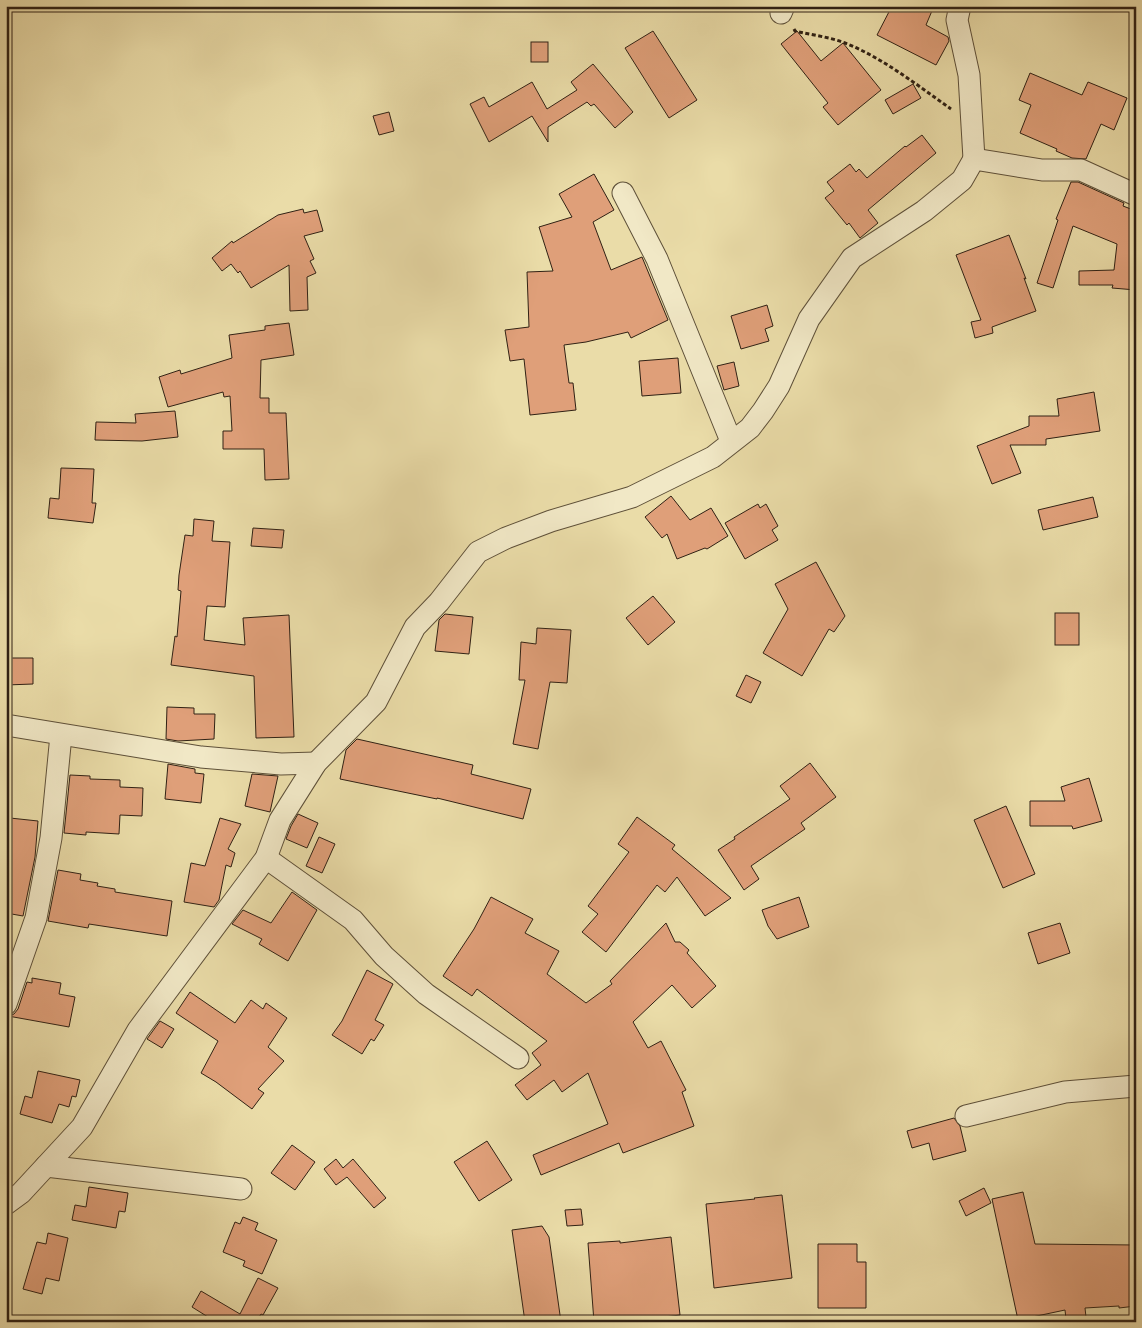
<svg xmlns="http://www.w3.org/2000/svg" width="1142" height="1328" viewBox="0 0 1142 1328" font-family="Vollkorn,serif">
<rect width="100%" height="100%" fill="#eadca8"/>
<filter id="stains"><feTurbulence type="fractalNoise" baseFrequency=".004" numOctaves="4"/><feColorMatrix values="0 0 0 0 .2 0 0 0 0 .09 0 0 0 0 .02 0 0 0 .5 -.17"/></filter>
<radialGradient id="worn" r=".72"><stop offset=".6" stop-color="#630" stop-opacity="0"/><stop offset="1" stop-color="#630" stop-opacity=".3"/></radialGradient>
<!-- building -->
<g fill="#df9f79" stroke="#302114">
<polygon points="892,6 934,6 926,25 948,37 949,41 936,65 877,35"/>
<polygon points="653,31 697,100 669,118 625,48"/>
<polygon points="797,31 821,61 843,43 881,90 838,125 823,107 828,103 781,44"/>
<rect x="531" y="42" width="17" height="20"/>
<polygon points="593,64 633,112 615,128 594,104 591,106 587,102 548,127 548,142 532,116 489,142 470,104 484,97 489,107 532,82 547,109 577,90 571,82"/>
<polygon points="1030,73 1082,95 1088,82 1127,98 1114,130 1101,124 1086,159 1072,158 1056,151 1057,149 1020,133 1031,105 1019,100"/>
<polygon points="913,84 921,98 893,114 885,100"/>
<polygon points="389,112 394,131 379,135 373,116"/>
<polygon points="922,135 936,153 868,210 878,223 860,238 849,223 847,225 825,198 834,191 827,182 850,164 856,172 859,169 867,178 905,146 906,147"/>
<polygon points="594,174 614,210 593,222 611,270 642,257 668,320 631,338 628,332 586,342 564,345 569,383 573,383 576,410 530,415 524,359 510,361 505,330 529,327 527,272 553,271 539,227 572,217 559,194"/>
<polygon points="1071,182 1078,182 1124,203 1123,206 1136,211 1136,290 1112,288 1113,285 1079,285 1079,271 1114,270 1117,244 1073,226 1053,288 1037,283 1058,220 1056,219"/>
<polygon points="303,209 304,213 317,210 323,231 304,236 314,259 310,261 316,273 307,277 308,310 290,311 289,265 251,288 240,271 238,273 231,264 222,271 212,258 232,241 233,243 278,215"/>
<polygon points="1009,235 1026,279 1024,278 1036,311 992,327 993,333 975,338 971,322 981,320 956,255"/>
<polygon points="767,305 773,326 765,329 769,341 741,349 731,316"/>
<polygon points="289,323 294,355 261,360 260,398 269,398 269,413 286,413 289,479 265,480 264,449 223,449 223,431 232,431 230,396 224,397 223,392 168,407 159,377 180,370 181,374 232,358 229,335 265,330 265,326"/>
<polygon points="678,358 681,393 642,396 639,361"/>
<polygon points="734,362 739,386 724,390 717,366"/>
<polygon points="1094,392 1100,431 1046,439 1046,445 1010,445 1021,473 992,484 977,446 1029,426 1029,416 1059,416 1057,399"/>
<polygon points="175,411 178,437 142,441 95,440 96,422 136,423 135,414"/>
<polygon points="61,468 94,469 92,503 96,503 93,523 48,518 50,498 59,499"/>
<polygon points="671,496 690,520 711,508 728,536 707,549 705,548 677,559 667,534 662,538 645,517"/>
<polygon points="1093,497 1098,517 1043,530 1038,510"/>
<polygon points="758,504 760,508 766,504 778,526 772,530 778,540 745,559 725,523"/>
<polygon points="194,519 214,521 212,541 230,542 225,607 207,606 204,640 245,645 243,618 289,615 294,737 256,738 254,676 171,665 175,636 177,637 181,591 178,590 179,575 185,535 193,536"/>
<polygon points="253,528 284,530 282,548 251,546"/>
<polygon points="816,562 845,616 834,632 829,629 802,676 763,653 788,609 775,584"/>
<polygon points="653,596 675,622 648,645 626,618"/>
<rect x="1055" y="613" width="24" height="32"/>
<polygon points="445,614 473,617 469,654 435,651 439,620"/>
<polygon points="537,628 571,630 567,683 550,682 538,749 513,744 525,680 519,680 521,642 536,644"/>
<polygon points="6,658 33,658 33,684 6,685"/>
<polygon points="746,675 761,682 751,703 736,696"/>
<polygon points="167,707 194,708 194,714 215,714 214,739 178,741 166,739"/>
<polygon points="357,739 473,765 471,774 531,789 523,819 437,798 437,799 340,779 346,750"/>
<polygon points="810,763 836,797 801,823 805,829 751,866 759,879 744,890 718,850 735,839 734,837 790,799 780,786"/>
<polygon points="168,764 195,769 195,773 204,774 201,803 165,799"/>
<polygon points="252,774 278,776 270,812 245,806"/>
<polygon points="70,775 90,776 90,779 120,780 120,787 143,788 142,816 120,815 119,834 86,832 86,835 64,833"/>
<polygon points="1089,778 1102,821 1073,829 1072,826 1030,826 1030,801 1065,801 1061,787"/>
<polygon points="1006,806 1035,874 1003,888 974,820"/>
<polygon points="298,814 318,823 307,848 286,839 291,826"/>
<polygon points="637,817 675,845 672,849 731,898 705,916 677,877 665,892 657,885 606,952 582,932 598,914 588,906 629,852 618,844"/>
<polygon points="10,818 38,821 35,857 23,916 6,913 6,838 8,839"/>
<polygon points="220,818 241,824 228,849 235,853 231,867 226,865 219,900 214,907 184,902 191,863 205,866"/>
<polygon points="319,837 335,844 322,873 306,866"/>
<polygon points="58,870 81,874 80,880 98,883 97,886 115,889 115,892 172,901 167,936 89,924 88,928 48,921"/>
<polygon points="292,892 317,910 288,961 259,944 262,939 232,924 243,910 271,923"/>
<polygon points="491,897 533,919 525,933 559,951 547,974 586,1003 612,984 610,981 666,923 675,942 680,942 689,950 687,953 716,986 692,1008 672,985 633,1022 648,1048 661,1041 686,1090 682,1092 694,1126 623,1153 619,1143 541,1175 533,1155 608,1124 588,1073 562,1092 554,1080 527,1100 515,1085 541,1065 532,1053 547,1041 477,989 472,996 443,976 474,929"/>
<polygon points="799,897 809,927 777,939 768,926 762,910"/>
<polygon points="1060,923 1070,953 1038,964 1028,933"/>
<polygon points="367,970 393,984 375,1020 384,1025 374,1041 371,1039 362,1054 332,1035 342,1021"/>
<polygon points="32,978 61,983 59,994 75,997 69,1027 8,1016 14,1014 18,1009 27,982 32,983"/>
<polygon points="190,992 235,1023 251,1000 263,1009 266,1003 287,1018 268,1047 284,1061 258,1089 264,1093 252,1109 216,1082 201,1073 218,1041 176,1013"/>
<polygon points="160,1021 174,1029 162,1048 147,1039"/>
<polygon points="38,1071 80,1080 76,1097 72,1096 69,1107 59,1104 52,1123 20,1114 25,1096 32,1098"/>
<polygon points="954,1118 960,1126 966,1151 933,1160 929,1143 912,1148 907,1131"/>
<polygon points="487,1141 512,1180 479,1201 454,1162"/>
<polygon points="292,1145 315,1162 295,1190 271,1173"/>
<polygon points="336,1159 343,1168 353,1159 386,1198 374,1208 347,1177 336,1185 324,1169"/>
<polygon points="89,1187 128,1193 125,1212 119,1211 116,1228 72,1220 75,1205 86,1207"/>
<polygon points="984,1188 991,1203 966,1216 959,1201"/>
<polygon points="1023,1192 1035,1244 1136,1245 1136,1306 1119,1308 1119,1306 1085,1308 1086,1317 1066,1319 1065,1310 1018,1320 992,1199"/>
<polygon points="782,1195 792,1278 714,1288 706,1204 755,1199 754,1198"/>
<polygon points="581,1209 583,1225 567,1226 565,1210"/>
<polygon points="243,1217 258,1223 255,1230 277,1240 262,1274 243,1266 245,1261 223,1252 235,1222 240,1224"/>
<polygon points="542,1226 549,1237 561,1322 525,1322 512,1230"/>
<polygon points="48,1233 68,1238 59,1281 46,1278 42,1294 23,1289 37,1242 46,1244"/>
<polygon points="671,1237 680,1315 624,1322 594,1322 588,1243 620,1241 620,1243"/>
<polygon points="818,1244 857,1244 857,1262 866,1262 866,1308 818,1308"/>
<polygon points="258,1278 278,1288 263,1315 261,1314 256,1322 216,1322 192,1307 201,1291 240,1314"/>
</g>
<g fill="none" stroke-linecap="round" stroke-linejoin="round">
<!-- minor casing -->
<g stroke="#5e5039" stroke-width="23">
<g id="minor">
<polyline points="960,6 957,20 969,75 974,159"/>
<polyline points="781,13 784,6"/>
<polyline points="623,193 657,259 731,441"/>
<polyline points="6,725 201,757 281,764 316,763"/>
<polyline points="266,858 353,920 384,956 426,994 518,1058"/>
<polyline points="6,1004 36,918 51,838 61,735"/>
<polyline points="966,1116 1065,1092 1136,1086"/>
<polyline points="46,1166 241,1189"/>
<polyline points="6,1204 21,1193 82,1127 138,1030 266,858 280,820 316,763 376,702 415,627 439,602 478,552 506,538 551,521 632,497 713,457 750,428 763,411 779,386 809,319 852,258 924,211 962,180 974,159 1042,170 1081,170 1136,195"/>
</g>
</g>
<!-- path -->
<path stroke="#302114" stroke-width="3" stroke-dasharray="4 2.5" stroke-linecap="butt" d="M794,29L795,31C811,35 830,37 845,43C883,58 917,85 951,109"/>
<!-- minor -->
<use href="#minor" stroke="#f1e8c6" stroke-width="21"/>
</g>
<!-- margin -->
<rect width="1142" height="1328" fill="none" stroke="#eadca8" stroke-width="25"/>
<rect x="8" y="8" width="1127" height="1313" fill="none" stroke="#302114" stroke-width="2.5"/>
<rect x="12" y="12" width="1117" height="1303" fill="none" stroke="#302114"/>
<rect width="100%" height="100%" filter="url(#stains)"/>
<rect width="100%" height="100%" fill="url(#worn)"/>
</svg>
